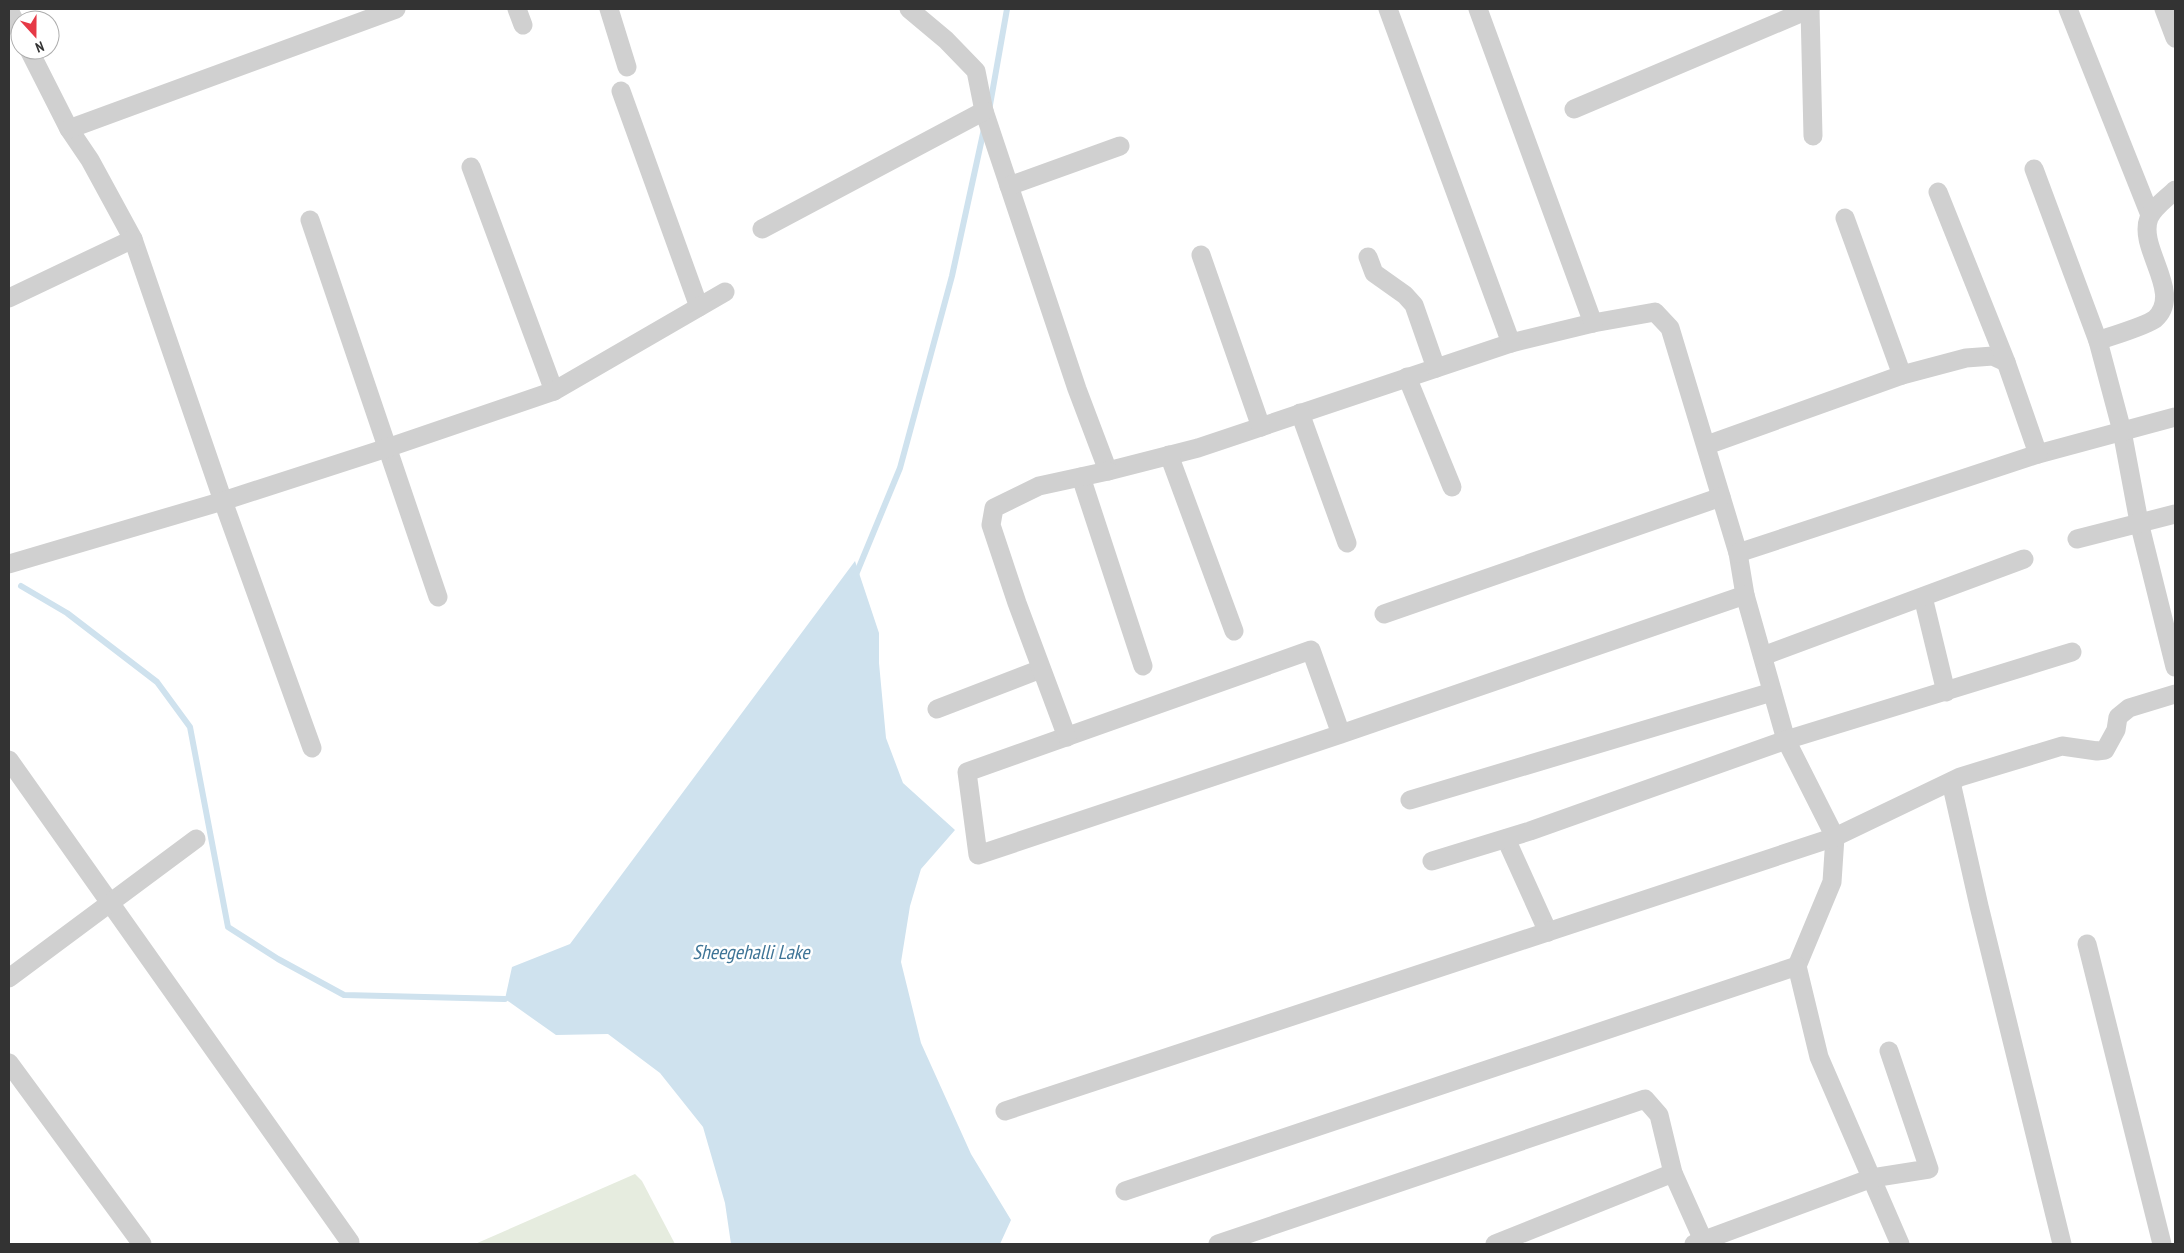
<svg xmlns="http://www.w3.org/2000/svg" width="2184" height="1253" viewBox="0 0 2184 1253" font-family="'PT Sans Narrow',sans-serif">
<rect width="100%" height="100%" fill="#fff"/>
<!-- green -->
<polygon fill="#e6ecdf" points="635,1174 642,1181 675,1244 475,1244"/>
<!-- water -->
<polygon fill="#cfe2ee" points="855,561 879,633 879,663 886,738 903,783 955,830 921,869 910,906 901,962 921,1043 971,1154 1011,1220 1000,1244 731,1244 725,1203 703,1127 660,1073 608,1034 556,1035 505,999 512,967 570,944"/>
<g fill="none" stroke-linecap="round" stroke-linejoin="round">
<!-- stream -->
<g stroke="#cfe2ee" stroke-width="6">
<polyline points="990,105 1007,9"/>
<polyline points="855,577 900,468 952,276 984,129"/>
<polyline points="21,586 67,613 157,682 190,727 228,927 278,959 344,995 505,999"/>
</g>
<!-- minor -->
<g stroke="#d0d0d0" stroke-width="19">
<polyline points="517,9 523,25"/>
<polyline points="609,9 627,67"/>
<polyline points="909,9 946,40 976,71 984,111 1077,389 1108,471 1198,448 1511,343 1593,323 1655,312 1670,328 1738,553 1745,595 1786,740 1835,837 1832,882 1797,966 1819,1057 1900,1244"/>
<polyline points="1388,9 1511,343"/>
<polyline points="1478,9 1593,323"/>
<polyline points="1810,9 1813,136"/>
<polyline points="2068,9 2150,215"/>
<polyline points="2164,9 2175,38"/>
<polyline points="9,10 20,32"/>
<polyline points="29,50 69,129 90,160 133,239 223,501 312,748"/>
<polyline points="621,91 699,307"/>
<polyline points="1574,109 1810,9"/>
<polyline points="69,129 396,9"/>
<polyline points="471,167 554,391"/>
<polyline points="2034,169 2098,341 2122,431 2139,522 2175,667"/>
<polyline points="1009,186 1120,146"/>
<polyline points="1845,218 1902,375"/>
<polyline points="310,220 438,597"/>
<polyline points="762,229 984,111"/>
<polyline points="1201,255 1261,427"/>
<polyline points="1368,257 1374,273 1405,295 1414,305 1436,368"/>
<polyline points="9,298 133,239"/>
<path d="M2098,341C2111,336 2146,326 2155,319C2184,293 2137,248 2149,218C2153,208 2167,198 2175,190"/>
<polyline points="1407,377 1452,487"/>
<polyline points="1300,413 1347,543"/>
<polyline points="1707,445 1902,375 1966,358 1993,356 2006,362"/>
<polyline points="2038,454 2175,417"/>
<polyline points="1169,455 1234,631"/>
<polyline points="1081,477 1143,666"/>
<polyline points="2077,539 2175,514"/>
<polyline points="1738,553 2038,454 2006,362 1938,192"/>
<polyline points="9,564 223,501 387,448 554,391 725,292"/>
<polyline points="1923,597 1946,692"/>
<polyline points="1384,614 1721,497"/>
<polyline points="1763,656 2024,559"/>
<polyline points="937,709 1041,669"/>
<polyline points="1341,734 1311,650 967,772 978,855 1341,734 1745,595"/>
<polyline points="1067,737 1017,603 991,525 994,508 1039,486 1108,471"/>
<polyline points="9,760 350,1242"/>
<polyline points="1951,782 1979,906 2062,1244"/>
<polyline points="1410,800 1772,692"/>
<polyline points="1506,839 1548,932"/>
<polyline points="1432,861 1530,831 1786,740 2072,652"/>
<polyline points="2087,944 2162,1244"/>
<polyline points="9,978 196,839"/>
<polyline points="9,1063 142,1244"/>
<polyline points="1005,1111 1835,837 1960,777 2062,746 2097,751 2105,750 2116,730 2118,717 2129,708 2175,694"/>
<polyline points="1125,1191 1797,966"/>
<polyline points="1218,1244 1645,1099 1659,1115 1673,1173 1703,1240"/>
<polyline points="1495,1244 1673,1173"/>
<polyline points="1694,1244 1872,1178 1929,1169 1889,1051"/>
</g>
</g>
<g text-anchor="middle" stroke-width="5" stroke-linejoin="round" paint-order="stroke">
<!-- water labels -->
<g font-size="20" font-style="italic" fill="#3f7597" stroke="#fff">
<text x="751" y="959">Sheegehalli Lake</text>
</g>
</g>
<!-- border -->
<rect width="2184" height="1253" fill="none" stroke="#333333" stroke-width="20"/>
<!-- north arrow -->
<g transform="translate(35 35) rotate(159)"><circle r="24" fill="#ffffff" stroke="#adadad"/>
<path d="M0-4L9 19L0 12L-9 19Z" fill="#e63946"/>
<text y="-8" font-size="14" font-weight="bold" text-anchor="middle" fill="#333333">N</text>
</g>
</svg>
